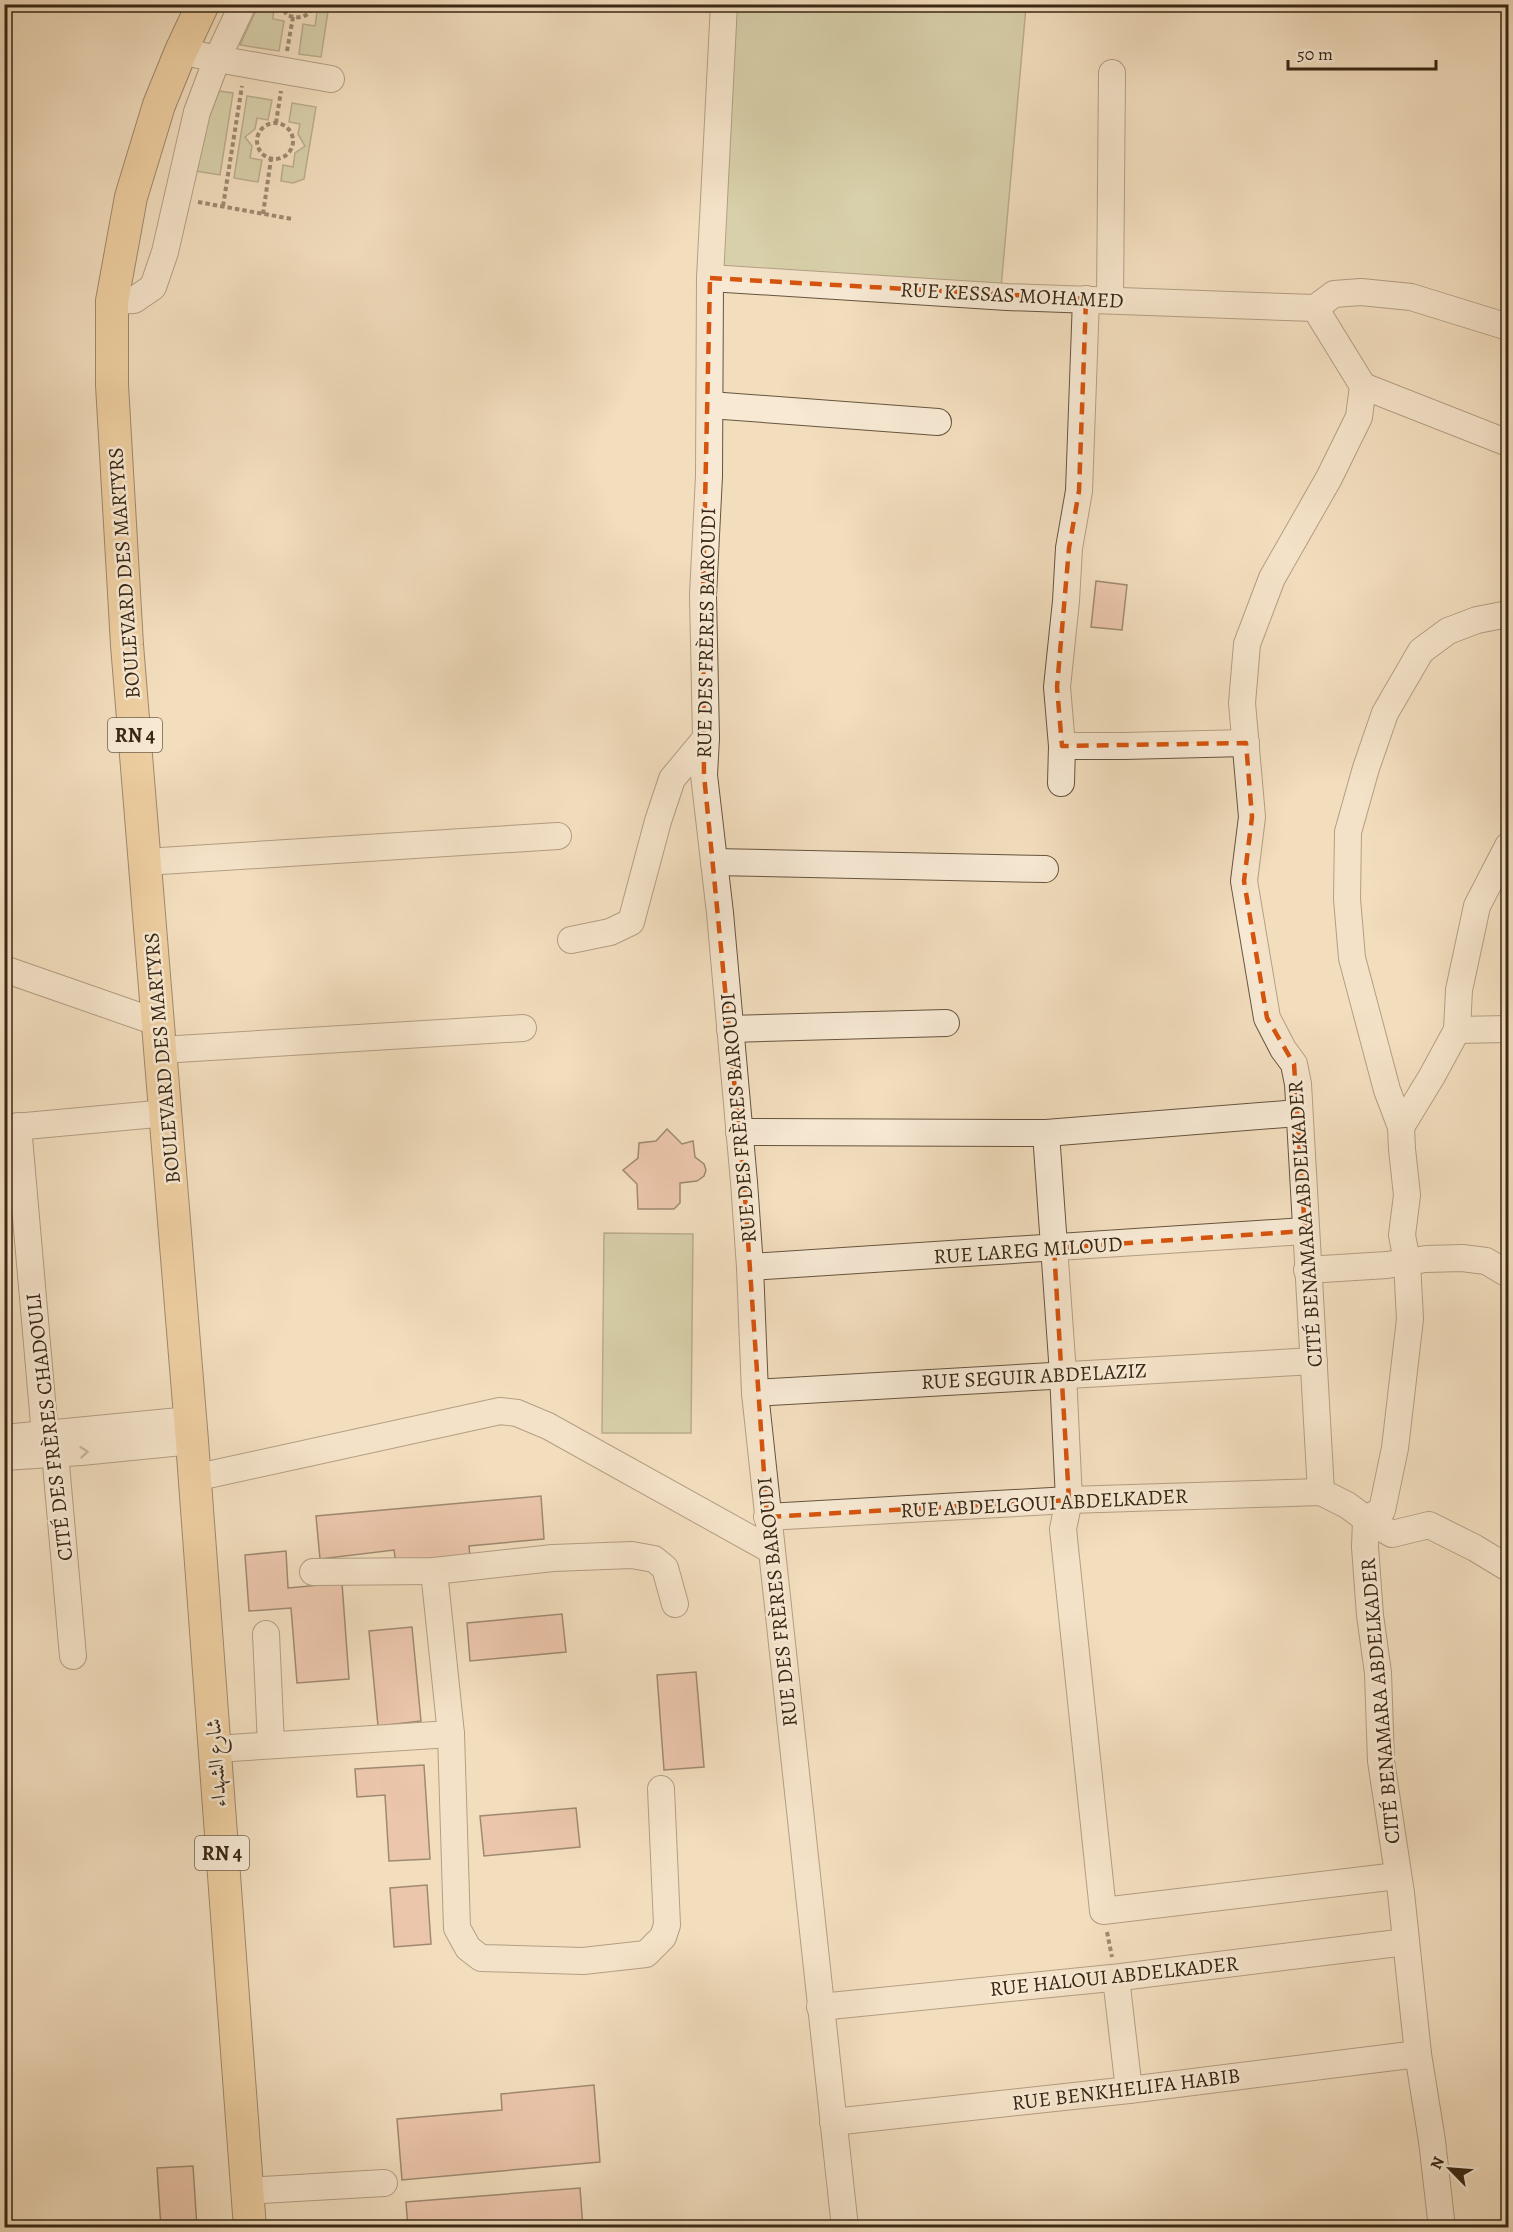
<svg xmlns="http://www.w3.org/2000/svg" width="1513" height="2232" viewBox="0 0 1513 2232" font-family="Alegreya,Amiri,serif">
<rect width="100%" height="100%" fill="#f2ddbd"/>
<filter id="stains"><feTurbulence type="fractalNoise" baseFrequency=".00333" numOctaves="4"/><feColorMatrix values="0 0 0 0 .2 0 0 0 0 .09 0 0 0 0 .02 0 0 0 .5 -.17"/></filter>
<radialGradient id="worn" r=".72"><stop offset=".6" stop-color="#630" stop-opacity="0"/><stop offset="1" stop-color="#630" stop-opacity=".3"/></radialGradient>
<!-- green -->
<g fill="#b8c293" stroke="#787454" stroke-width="1.5">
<polygon points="259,4 274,5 273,19 284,21 279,51 240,45"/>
<polygon points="996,4 1026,7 1001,288 719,271 735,5"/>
<polygon points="326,5 329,5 321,57 299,54 303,24 315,26 317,12"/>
<polygon points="219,91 233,93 220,175 195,171 201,134"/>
<polygon points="247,96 272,100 268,120 257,118 255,129 245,137 252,146 250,158 262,160 258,182 234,178"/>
<polygon points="292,103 316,107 304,179 293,183 281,181 283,165 293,167 295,153 305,146 298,134 300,124 289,122"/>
<polygon points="604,1233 693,1234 691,1433 602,1433"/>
</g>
<!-- building -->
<g fill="#e5ab94" stroke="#392714" stroke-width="1.5">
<polygon points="1096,581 1127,585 1122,630 1091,627"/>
<polygon points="667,1129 682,1144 693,1141 695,1157 704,1164 706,1170 704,1176 697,1181 680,1183 680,1203 674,1209 638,1209 637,1184 623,1170 638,1158 639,1143 656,1141"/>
<polygon points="541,1496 544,1539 469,1546 470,1557 396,1564 394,1550 320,1559 316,1516"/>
<polygon points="286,1551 288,1588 342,1583 349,1679 297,1683 291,1608 249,1611 245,1555"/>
<polygon points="562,1614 566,1652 470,1661 467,1623"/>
<polygon points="412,1627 421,1721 378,1726 369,1631"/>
<polygon points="696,1672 704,1767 664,1770 657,1675"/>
<polygon points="424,1765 430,1859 389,1861 385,1795 357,1797 355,1769"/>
<polygon points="576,1808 580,1847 484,1856 480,1816"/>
<polygon points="427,1885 431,1944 394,1947 390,1888"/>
<polygon points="594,2085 600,2162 402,2180 397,2119 502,2110 501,2094"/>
<polygon points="193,2166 197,2228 161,2228 157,2168"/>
<polygon points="580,2188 583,2228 408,2228 406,2202"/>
</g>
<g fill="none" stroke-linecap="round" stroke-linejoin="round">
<!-- minor casing -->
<g stroke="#67543e" stroke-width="28">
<g id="minor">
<polyline points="724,4 710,278 709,476 703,595 706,738 704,775 720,913 744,1182 750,1267 755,1393 845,2228"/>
<polyline points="181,51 217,59 331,79"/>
<polyline points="710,278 1007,297 1315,308"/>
<polyline points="1110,300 1112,73"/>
<polyline points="112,301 134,300 153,287 165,252 197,112 217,59 243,4"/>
<polyline points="1315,308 1363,386 1359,417 1329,478 1272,578 1247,644 1242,703 1252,817 1244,881 1267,1018 1283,1049 1294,1064 1298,1084 1321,1492"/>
<polyline points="1315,308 1334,294 1361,292 1411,297 1508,327"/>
<polyline points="1363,386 1508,443"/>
<polyline points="710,405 938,422"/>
<polyline points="1062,746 1124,746 1246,743"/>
<polyline points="1061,783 1062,746 1057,687 1066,601 1069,548 1079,491 1086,299"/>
<polyline points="145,862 558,836"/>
<polyline points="714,862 1045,869"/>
<polyline points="571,940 610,932 631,922 658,821 672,779 706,738"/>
<polyline points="4,969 159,1023"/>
<polyline points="730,1029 946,1023"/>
<polyline points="1457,1030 1508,1029"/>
<polyline points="161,1050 523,1028"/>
<polyline points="18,1126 45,1435 55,1453 73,1656"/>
<polyline points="1401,1127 1432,1076 1457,1030 1459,990 1477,906 1508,846"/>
<polyline points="4,1128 167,1113"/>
<polyline points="739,1132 1046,1133 1298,1113"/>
<polyline points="1046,1133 1063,1374 1069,1500 1063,1529 1103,1911 1397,1876"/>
<polyline points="750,1267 1305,1231"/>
<polyline points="1307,1270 1387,1265 1426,1259 1462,1258 1486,1261 1508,1274"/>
<polyline points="755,1393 1314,1361"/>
<polyline points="4,1438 190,1420"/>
<polyline points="4,1457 81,1452 192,1441"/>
<polyline points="194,1478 500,1411 517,1413 548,1426 771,1550"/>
<polyline points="767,1517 1069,1500 1321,1492 1347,1505 1366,1519 1365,1547 1370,1615 1378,1673 1381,1761 1401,1893 1418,2054 1432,2141 1442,2228"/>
<polyline points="1366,1519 1382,1510 1395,1448 1410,1319 1407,1262 1402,1235 1407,1195 1402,1149 1401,1127 1387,1090 1352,958 1347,899 1348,832 1366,768 1385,713 1421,651 1448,631 1477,620 1508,614"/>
<polyline points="1366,1519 1392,1534 1429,1525 1475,1548 1508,1568"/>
<polyline points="434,1571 451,1734 457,1928 468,1948 481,1958 583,1961 646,1954 663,1937 667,1925 661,1789"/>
<polyline points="313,1572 434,1571 553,1558 632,1555 654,1559 665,1568 675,1604"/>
<polyline points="266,1634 271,1745"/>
<polyline points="215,1749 451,1734"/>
<polyline points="1116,1978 1129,2090"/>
<polyline points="820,2007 1121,1977 1406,1942"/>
<polyline points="833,2122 1129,2090 1418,2054"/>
<polyline points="247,2191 384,2183"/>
</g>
</g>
<!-- major casing -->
<g stroke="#392714" stroke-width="34">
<polyline id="major" points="203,4 181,51 159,105 131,197 112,301 112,385 127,645 192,1441 250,2228"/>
</g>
<!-- path -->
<g stroke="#392714" stroke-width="4" stroke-dasharray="4.5 3" stroke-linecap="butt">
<path d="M280,4L287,15C299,20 310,17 314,4"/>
<polyline points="287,51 293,17"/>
<polyline points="276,123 281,91"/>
<circle cx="275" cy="141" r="18"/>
<polyline points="198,202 292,219"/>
<polyline points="223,206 242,86"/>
<polyline points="263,214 271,159"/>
<polyline points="1107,1932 1112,1957"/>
</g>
<!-- minor -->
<use href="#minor" stroke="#f7e9d4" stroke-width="26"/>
<!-- major -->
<use href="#major" stroke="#e9be7e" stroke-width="32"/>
</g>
<!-- one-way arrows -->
<defs><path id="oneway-chevron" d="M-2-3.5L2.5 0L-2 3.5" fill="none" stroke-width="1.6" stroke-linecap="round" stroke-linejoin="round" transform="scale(1.5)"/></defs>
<use stroke="#988874" href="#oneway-chevron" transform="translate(84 1452) rotate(-5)"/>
<!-- marked area -->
<path d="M0 0H1513V2232H0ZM710,278L1086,299L1079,491L1069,548L1057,687L1062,746L1246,743L1252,817L1244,881L1267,1018L1294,1064L1305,1231L1054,1248L1069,1500L767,1517L744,1182L704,775L703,595Z" fill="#f2ddbd" fill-opacity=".55" fill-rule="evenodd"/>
<path fill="none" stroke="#d6540d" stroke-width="4.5" stroke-dasharray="12 8" stroke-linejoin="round" d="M710,278L1086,299L1079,491L1069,548L1057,687L1062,746L1246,743L1252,817L1244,881L1267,1018L1294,1064L1305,1231L1054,1248L1069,1500L767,1517L744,1182L704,775L703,595Z"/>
<g text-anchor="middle" stroke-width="5" stroke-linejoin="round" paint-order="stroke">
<!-- shield labels -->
<g fill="#f7e9d4" stroke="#72614e" stroke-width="1.5">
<rect x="108" y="718" width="54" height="34" rx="4.5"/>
<rect x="195" y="1836" width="54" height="34" rx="4.5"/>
</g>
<g font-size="20" font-weight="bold" fill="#392714">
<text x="135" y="742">RN 4</text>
<text x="222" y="1860">RN 4</text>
</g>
<!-- street labels -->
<g font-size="21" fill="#392714" stroke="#f7e9d4">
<text transform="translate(1012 295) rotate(3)" y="7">RUE KESSAS MOHAMED</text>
<text transform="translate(124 573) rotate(-94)" y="7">BOULEVARD DES MARTYRS</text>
<text transform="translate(706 633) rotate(-89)" y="7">RUE DES FRÈRES BAROUDI</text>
<text transform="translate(162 1058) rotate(-95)" y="7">BOULEVARD DES MARTYRS</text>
<text transform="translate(738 1118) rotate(-95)" y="7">RUE DES FRÈRES BAROUDI</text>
<text transform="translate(1305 1224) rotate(-94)" y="7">CITÉ BENAMARA ABDELKADER</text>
<text transform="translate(1028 1250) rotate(-4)" y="7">RUE LAREG MILOUD</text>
<text transform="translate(1034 1376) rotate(-3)" y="7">RUE SEGUIR ABDELAZIZ</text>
<text transform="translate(49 1427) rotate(-97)" y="7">CITÉ DES FRÈRES CHADOULI</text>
<text transform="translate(1044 1503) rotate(-3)" y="7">RUE ABDELGOUI ABDELKADER</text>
<text transform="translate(777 1602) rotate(-96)" y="7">RUE DES FRÈRES BAROUDI</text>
<text transform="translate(1380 1701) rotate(-95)" y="7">CITÉ BENAMARA ABDELKADER</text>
<text transform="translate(216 1763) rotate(-94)" y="7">شارع الشهداء</text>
<text transform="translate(1114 1976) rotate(-6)" y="7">RUE HALOUI ABDELKADER</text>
<text transform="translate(1126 2089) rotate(-7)" y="7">RUE BENKHELIFA HABIB</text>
</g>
</g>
<!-- margin -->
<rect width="1513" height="2232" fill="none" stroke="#f2ddbd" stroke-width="24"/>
<rect x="6" y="6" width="1501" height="2220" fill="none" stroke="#392714" stroke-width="3"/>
<rect x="12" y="12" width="1489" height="2208" fill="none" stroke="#392714" stroke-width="1.5"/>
<!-- north arrow -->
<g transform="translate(1450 2169) rotate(295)" stroke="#f7e9d4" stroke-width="4.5" paint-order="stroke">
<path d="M0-4.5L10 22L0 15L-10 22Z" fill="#392714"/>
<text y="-9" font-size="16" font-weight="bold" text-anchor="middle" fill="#392714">N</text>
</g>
<!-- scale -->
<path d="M1288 60v9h148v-9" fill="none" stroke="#392714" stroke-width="3"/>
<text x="1297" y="60" font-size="18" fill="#392714" stroke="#f7e9d4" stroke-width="4.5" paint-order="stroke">50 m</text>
<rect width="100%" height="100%" filter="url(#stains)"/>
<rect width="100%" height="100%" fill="url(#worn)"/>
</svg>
